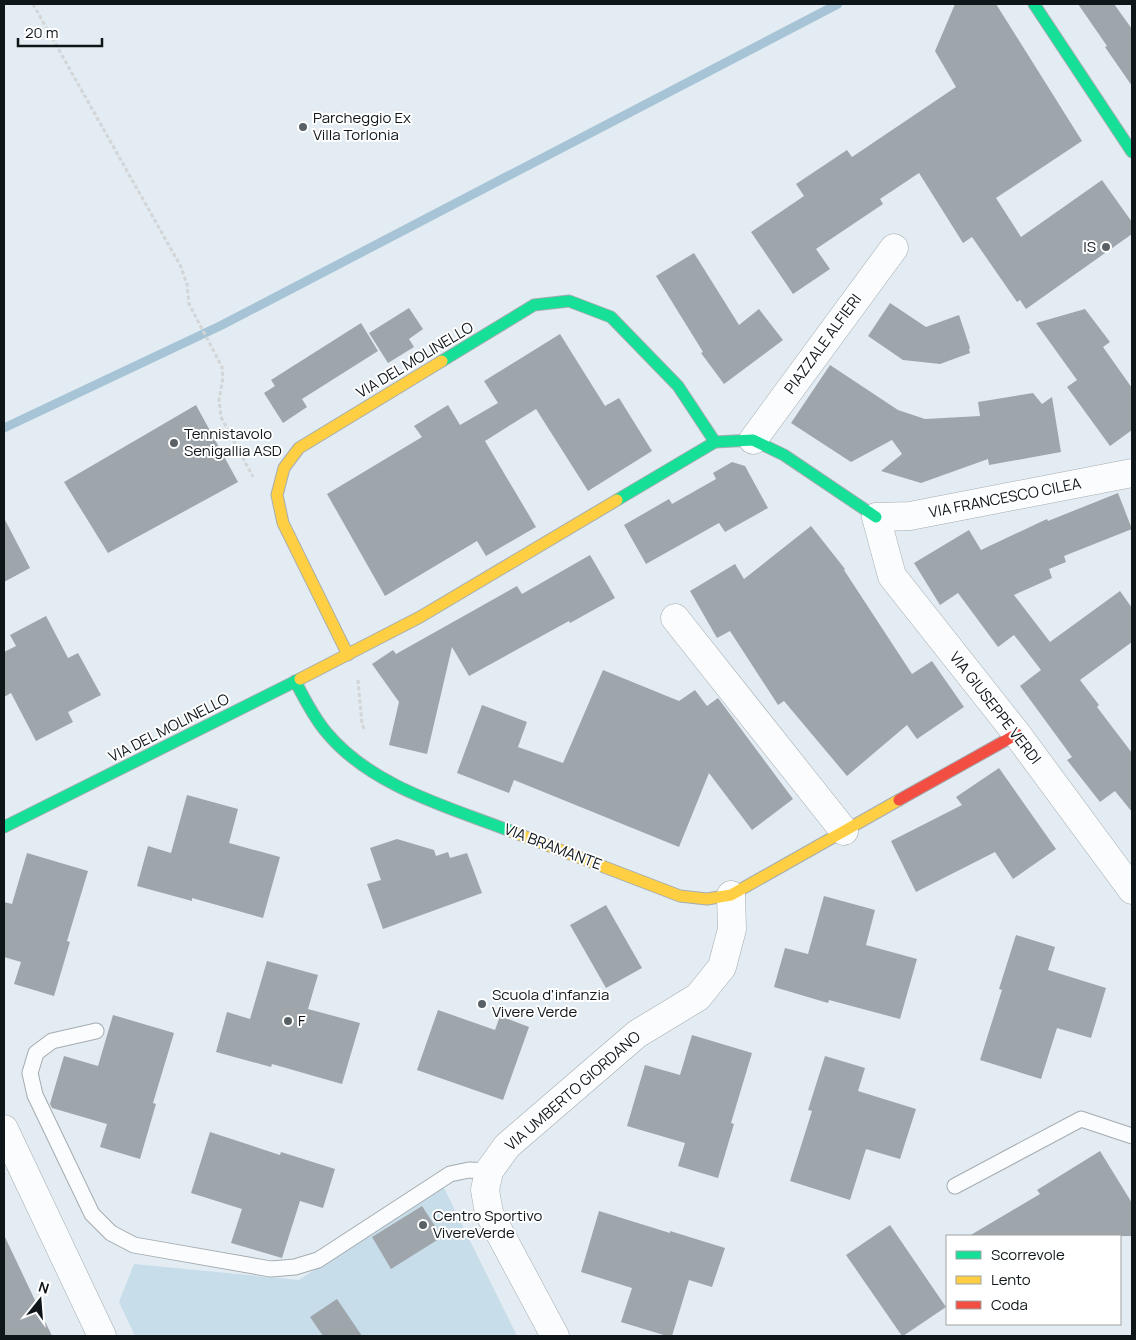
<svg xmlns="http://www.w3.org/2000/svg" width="1136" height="1340" viewBox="0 0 1136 1340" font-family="Manrope,sans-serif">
<rect width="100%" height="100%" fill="#e2ecf2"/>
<!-- green -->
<polygon fill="#c7ddea" points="443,1186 517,1336 135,1336 119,1302 134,1264 299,1280"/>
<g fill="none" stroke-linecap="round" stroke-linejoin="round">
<!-- stream -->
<polyline stroke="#a6c4d6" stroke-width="9" points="4,428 222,325 838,4"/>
</g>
<!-- building -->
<g fill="#9fa6ab">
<polygon points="955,4 996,4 1082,141 996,198 1021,237 1102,180 1132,222 1132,234 1026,309 1020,300 1017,302 972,237 963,243 919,173 880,199 883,204 816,249 830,269 793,294 751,232 804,196 796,184 847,150 852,157 956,87 935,51"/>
<polygon points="1078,4 1114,4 1132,29 1132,86 1105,47 1107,46"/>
<polygon points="694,253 739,325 759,309 783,340 724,384 701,353 703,352 656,276"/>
<polygon points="890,303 926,327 959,315 970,348 969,349 970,353 940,364 903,360 868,336"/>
<polygon points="409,308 423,329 409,339 414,347 388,363 369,333"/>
<polygon points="1085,309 1110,342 1103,347 1132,388 1132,430 1110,446 1067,387 1077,380 1036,323"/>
<polygon points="361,323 378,351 302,399 307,407 283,423 264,393 275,386 271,380"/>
<polygon points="560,334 605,406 619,398 652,451 588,491 536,409 485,441 536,527 486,556 477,541 385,596 327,494 422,437 414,426 448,405 460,425 498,403 484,381"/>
<polygon points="830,365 898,410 925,419 980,416 978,402 1033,393 1042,404 1052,397 1061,452 989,465 988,459 921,483 881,471 902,454 892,440 851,462 791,423"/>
<polygon points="196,405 238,482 108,553 64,482"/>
<polygon points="732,462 745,466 768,508 725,532 719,523 646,564 624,525 669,499 672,504 716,479 713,473"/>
<polygon points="1118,493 1132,529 1064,556 1066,562 1049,569 1052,578 1014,595 1050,642 1120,591 1132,608 1132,642 1080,680 1099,705 1097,707 1132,753 1132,812 1115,791 1100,802 1067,760 1072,757 1020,686 1041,670 1014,635 998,647 958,593 940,605 914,563 969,530 981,550 1047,519 1048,521"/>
<polygon points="4,518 30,568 4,582"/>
<polygon points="811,526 845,569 844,570 912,674 932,661 964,707 917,739 907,725 847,776 784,701 778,705 730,631 717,638 690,591 735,564 744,579"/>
<polygon points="590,555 615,598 570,623 569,621 469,676 452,647 427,754 389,745 399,702 372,664 393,650 396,654 517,586 522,594"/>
<polygon points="46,616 68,658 78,653 101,695 68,712 73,722 36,741 11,693 4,697 4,652 16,646 10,635"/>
<polygon points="603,670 679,701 695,690 707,706 718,698 793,799 752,830 709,773 679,847 514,780 509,793 457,773 482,705 527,722 518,747 563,763"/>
<polygon points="999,768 1056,849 1013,879 995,852 916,892 891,841 962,805 956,797"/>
<polygon points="187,795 238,809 229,843 280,857 263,918 192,898 192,901 137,886 148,846 171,853"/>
<polygon points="397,839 434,850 436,856 448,852 450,858 467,853 482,893 383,929 367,884 381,880 370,848"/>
<polygon points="27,853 88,871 67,941 70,942 54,996 14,984 21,962 4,957 4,902 12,904"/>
<polygon points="824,896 875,910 866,945 917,959 900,1019 829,1000 828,1003 774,987 785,948 808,954"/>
<polygon points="606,905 642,968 606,988 570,925"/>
<polygon points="1016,935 1055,947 1048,970 1106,988 1091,1038 1057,1028 1041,1079 980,1060 1002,990 999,989"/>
<polygon points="267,961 318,975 308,1009 360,1023 342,1084 272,1064 271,1067 216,1052 227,1012 250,1019"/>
<polygon points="438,1010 495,1030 500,1016 529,1027 503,1100 417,1070"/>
<polygon points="113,1015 174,1033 153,1103 156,1104 140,1159 100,1147 107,1124 52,1108 50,1104 64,1056 98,1066"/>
<polygon points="692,1035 752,1053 731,1123 734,1124 718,1178 678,1166 685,1143 627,1126 645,1065 680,1075"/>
<polygon points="825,1056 865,1068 858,1091 916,1109 900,1159 866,1149 850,1200 790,1181 812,1111 808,1110"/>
<polygon points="210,1132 280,1155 281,1152 335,1169 323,1208 300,1201 282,1258 231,1243 242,1209 191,1193"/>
<polygon points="1100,1151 1132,1203 1132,1236 969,1236 1040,1194 1037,1190"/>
<polygon points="422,1206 442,1237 391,1269 372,1237"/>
<polygon points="599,1211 670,1233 670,1231 725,1248 712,1287 689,1280 672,1336 667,1336 621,1322 632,1288 581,1272"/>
<polygon points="890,1225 946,1307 903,1336 902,1336 846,1255"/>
<polygon points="4,1235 52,1336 4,1336"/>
<polygon points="337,1299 362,1336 323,1336 310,1317"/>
</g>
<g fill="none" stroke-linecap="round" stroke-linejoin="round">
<!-- lane casing -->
<g stroke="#a4acb1" stroke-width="17">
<g id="lane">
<polyline points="96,1031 52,1041 36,1053 30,1073 35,1095 92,1214 111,1233 134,1245 271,1269 295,1267 318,1260 450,1174 469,1170 489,1171"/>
<polyline points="955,1186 1081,1119 1132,1136"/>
</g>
</g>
<!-- street casing -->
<g stroke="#a4acb1" stroke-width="29">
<g id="street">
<polyline points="753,440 894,248"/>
<polyline points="1132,473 910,516 876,517 892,576 1017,734 1132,890"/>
<polyline points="675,618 844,831"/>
<polyline points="4,1129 102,1336"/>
<polyline points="555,1336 489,1213 485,1190 489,1171 507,1146 637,1034 698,997 722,967 732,929 731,895"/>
</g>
</g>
<!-- fast casing -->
<g stroke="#a4acb1" stroke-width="13">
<g id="fast">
<polyline points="1034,4 1132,152"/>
<polyline points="442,361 534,305 569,301 611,317 678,386 715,442"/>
<polyline points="617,500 715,442 753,440 784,455 876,517"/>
<path d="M295,681C305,699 313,717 327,733C372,787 449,807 513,832"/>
<polyline points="4,827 300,679"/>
</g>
</g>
<!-- slow casing -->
<g stroke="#a4acb1" stroke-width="13">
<g id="slow">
<polyline points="348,655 283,523 277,495 284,468 299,448 442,361"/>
<polyline points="300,679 420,617 617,500"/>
<polyline points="513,832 680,896 707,899 731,895 899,800"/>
</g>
</g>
<!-- jam casing -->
<g stroke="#a4acb1" stroke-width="13">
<polyline id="jam" points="899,800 1017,734"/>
</g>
<!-- path -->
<g stroke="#d3d5d7" stroke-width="3" stroke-dasharray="4 2.5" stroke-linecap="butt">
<polyline points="33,4 180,265 187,284 189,304 222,367 223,378 219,399 221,417 253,477"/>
<polyline points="358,680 362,724 365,731"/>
</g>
<!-- lane -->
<use href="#lane" stroke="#fbfcfd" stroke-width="15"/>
<!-- street -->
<use href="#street" stroke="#fbfcfd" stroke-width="28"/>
<!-- fast -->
<use href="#fast" stroke="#16e098" stroke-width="11"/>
<!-- slow -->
<use href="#slow" stroke="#ffcf43" stroke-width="11"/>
<!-- jam -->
<use href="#jam" stroke="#f24e42" stroke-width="11"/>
</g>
<!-- markers -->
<g fill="#596166" stroke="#fff" stroke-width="2">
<circle cx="303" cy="127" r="5"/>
<circle cx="1106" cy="247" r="5"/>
<circle cx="174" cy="443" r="5"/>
<circle cx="482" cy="1004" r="5"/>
<circle cx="288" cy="1021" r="5"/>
<circle cx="423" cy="1225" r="5"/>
</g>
<g text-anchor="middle" stroke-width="4" stroke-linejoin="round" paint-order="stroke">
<!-- poi labels -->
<g font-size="15" fill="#0f161a" stroke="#fff" text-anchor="start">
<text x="313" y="123">Parcheggio Ex<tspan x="313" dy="17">Villa Torlonia</tspan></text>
<text x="1096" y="252" text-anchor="end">IS</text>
<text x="184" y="439">Tennistavolo<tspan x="184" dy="17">Senigallia ASD</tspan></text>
<text x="492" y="1000">Scuola d'infanzia<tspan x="492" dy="17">Vivere Verde</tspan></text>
<text x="298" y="1026">F</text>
<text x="433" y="1221">Centro Sportivo<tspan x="433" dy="17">VivereVerde</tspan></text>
</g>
<!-- street labels -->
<g font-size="15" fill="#0f161a" stroke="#fff">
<text transform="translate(823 344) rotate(-54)" y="5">PIAZZALE ALFIERI</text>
<text transform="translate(415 360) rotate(-31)" y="5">VIA DEL MOLINELLO</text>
<text transform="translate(1005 498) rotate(-11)" y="5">VIA FRANCESCO CILEA</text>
<text transform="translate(995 708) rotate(52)" y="5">VIA GIUSEPPE VERDI</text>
<text transform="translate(169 728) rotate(-27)" y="5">VIA DEL MOLINELLO</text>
<text transform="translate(553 847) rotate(21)" y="5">VIA BRAMANTE</text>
<text transform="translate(573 1091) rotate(-41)" y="5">VIA UMBERTO GIORDANO</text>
</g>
</g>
<!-- border -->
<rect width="1136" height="1340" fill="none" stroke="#0f161a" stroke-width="10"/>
<!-- legend -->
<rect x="946" y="1235" width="175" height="90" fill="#ffffff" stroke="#9fa2a3"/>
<rect x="956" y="1251" width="25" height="8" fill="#16e098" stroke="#9fa2a3"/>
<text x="991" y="1260" font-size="15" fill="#0f161a">Scorrevole</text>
<rect x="956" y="1276" width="25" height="8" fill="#ffcf43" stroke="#9fa2a3"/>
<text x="991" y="1285" font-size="15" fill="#0f161a">Lento</text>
<rect x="956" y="1301" width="25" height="8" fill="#f24e42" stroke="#9fa2a3"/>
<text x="991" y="1310" font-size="15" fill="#0f161a">Coda</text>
<!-- north arrow -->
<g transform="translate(40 1300) rotate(17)" stroke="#ffffff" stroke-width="4" paint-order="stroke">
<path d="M0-4L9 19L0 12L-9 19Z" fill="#0f161a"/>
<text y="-8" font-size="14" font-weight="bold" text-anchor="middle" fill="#0f161a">N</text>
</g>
<!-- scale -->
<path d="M18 38v8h84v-8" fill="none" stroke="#0f161a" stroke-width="2.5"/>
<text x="25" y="38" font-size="15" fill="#0f161a" stroke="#ffffff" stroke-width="4" paint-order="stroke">20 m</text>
</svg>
